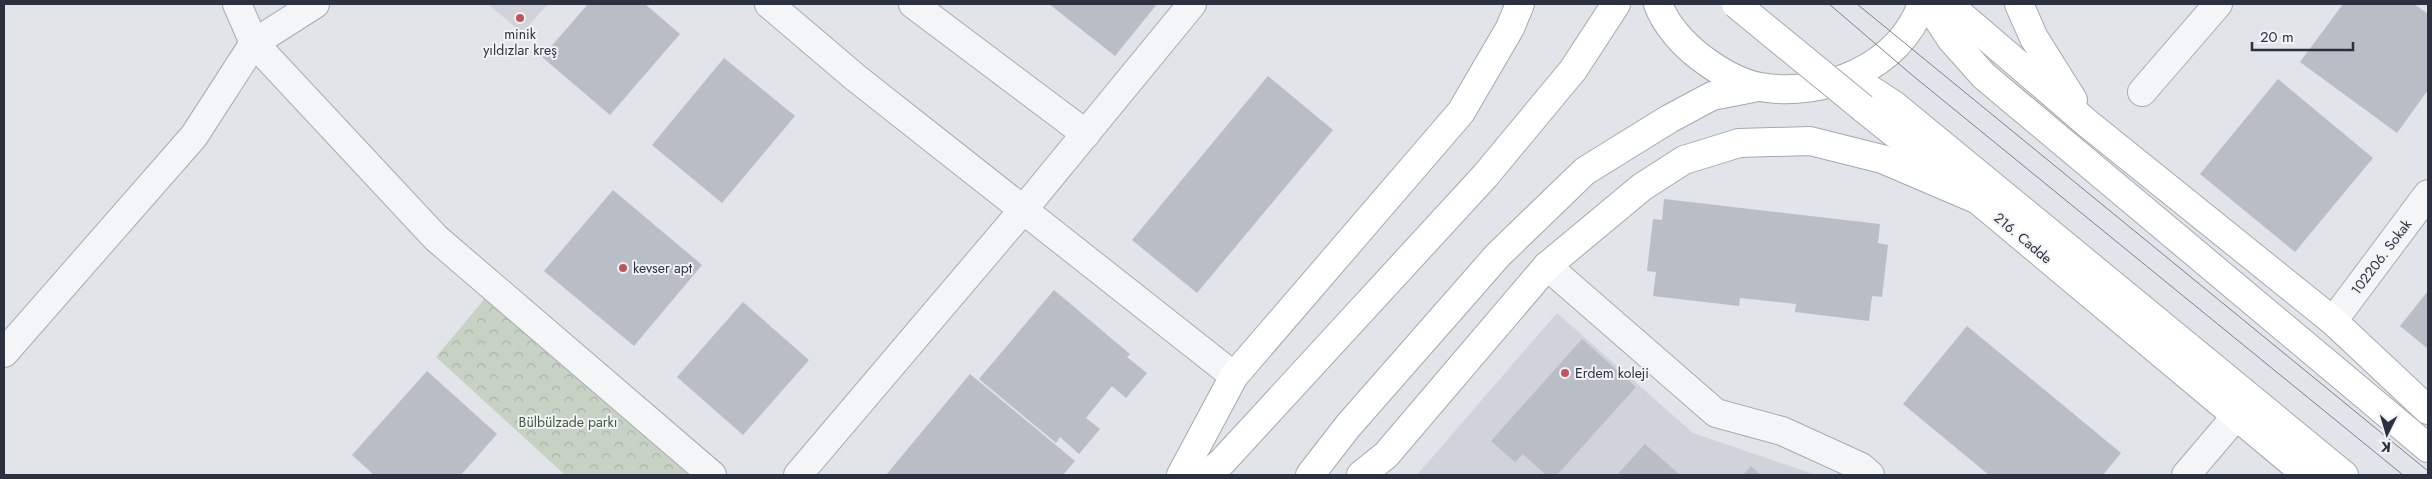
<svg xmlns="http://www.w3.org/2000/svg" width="2432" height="479" viewBox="0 0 2432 479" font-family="Jost,sans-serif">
<defs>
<pattern id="park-crowns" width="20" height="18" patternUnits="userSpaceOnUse" patternTransform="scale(1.25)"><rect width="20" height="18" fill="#c6d2c3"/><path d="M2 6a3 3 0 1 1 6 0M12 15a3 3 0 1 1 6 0" fill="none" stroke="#aab5a9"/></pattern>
</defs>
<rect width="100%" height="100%" fill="#e1e4e8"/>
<!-- built -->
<g fill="#d0d3da">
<polygon points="488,4 548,4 522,33"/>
<polygon points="1557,313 1693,433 1816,475 1417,475"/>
</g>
<!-- park -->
<polygon fill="url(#park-crowns)" points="487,296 692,475 565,475 436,357"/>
<!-- building -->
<g fill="#b9bdc5">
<polygon points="588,4 645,4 680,34 610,115 542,57"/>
<polygon points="1049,4 1157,4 1115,56"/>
<polygon points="2343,4 2414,4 2428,14 2428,90 2397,133 2300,62"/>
<polygon points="724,58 795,116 722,203 652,145"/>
<polygon points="1268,76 1333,130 1197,293 1132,240"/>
<polygon points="2278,79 2373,158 2295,252 2200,174"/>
<polygon points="613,190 702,265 634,346 544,271"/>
<polygon points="1664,199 1880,224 1878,243 1888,245 1882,297 1872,296 1869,321 1795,312 1796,304 1740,298 1739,306 1653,296 1656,272 1647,271 1653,219 1662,220"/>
<polygon points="1054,290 1130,354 1127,357 1147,373 1126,398 1112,386 1086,418 1100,429 1079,454 1060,437 1056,443 979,379"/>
<polygon points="2428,291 2428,349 2400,326"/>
<polygon points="743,302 809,360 743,435 677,377"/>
<polygon points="1967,326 2121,453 2103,475 1989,475 1903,404"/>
<polygon points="1582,339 1636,387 1557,475 1546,475 1523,454 1515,462 1491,441"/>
<polygon points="427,371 497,434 461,475 374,475 352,455"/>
<polygon points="970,374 1075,461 1063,475 886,475"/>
<polygon points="1645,444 1680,475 1617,475"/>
<polygon points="1751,466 1761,475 1743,475"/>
</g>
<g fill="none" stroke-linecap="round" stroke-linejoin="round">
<!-- minor casing -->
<g stroke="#a7abb2" stroke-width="30">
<g id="minor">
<polyline points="237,4 254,43 436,238 712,475"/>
<polyline points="769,4 856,78 1234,376"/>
<polyline points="913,4 1086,134"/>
<polyline points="2142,92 2218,4"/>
<polyline points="1547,266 1716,413 1782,431 1861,467 1870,475"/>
<polyline points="2333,321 2428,194"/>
<polyline points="4,353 194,136 254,43 315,4"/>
<polyline points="798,475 1023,210 1192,4"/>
<polyline points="2186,475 2237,415"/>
</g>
</g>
<!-- major casing -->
<g stroke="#a2a8b3" stroke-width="30">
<g id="major">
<path d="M1658,4C1665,24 1683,44 1700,57C1717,70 1738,83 1760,87C1823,98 1899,68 1922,4"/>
<polyline points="1928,4 1951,39 1984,76 2428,448"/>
<polyline points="1948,4 2087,123 2333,321 2428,410"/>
<polyline points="2019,4 2034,38 2073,100"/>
<polyline points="1851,77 1894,105 2344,475"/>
<polyline points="1863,108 1978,200 2307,475"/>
<polyline points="1181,475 1234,376 1461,112 1510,28 1520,4"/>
<polyline points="1207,475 1222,462 1485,176 1573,70 1616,4"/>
<polyline points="1310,475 1348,426 1498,255 1585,171 1669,119 1712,96 1758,87"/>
<polyline points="1361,475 1386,455 1547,266 1642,187 1684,160 1739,143 1810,141 1882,159 1978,200"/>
</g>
</g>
<!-- minor -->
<use href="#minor" stroke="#f4f5f7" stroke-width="28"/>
<!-- major -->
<use href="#major" stroke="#fff" stroke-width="28"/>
<!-- tram -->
<g stroke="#7c8391" stroke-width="1">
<polyline points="1829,4 1912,75 2403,475"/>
<polyline points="1857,4 2428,471"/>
</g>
<!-- major-bridge casing -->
<g stroke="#a2a8b3" stroke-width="30" stroke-linecap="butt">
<polyline id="major-bridge" points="1736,4 1863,108"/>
</g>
<!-- major-bridge -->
<use href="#major-bridge" stroke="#fff" stroke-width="28"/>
</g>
<!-- markers -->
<g fill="#c1535d" stroke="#f1f3f6" stroke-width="2">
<circle cx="520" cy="18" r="5"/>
<circle cx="623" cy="268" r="5"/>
<circle cx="1565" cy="373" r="5"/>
</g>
<g text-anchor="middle" stroke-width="4" stroke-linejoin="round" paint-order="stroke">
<!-- poi labels -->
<g font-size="14" fill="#2b313f" stroke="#f1f3f6" text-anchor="start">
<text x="520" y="39" text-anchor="middle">minik<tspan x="520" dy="16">yıldızlar kreş</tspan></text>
<text x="633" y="273">kevser apt</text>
<text x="1575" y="378">Erdem koleji</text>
</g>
<!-- street labels -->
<g font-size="14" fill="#2b313f" stroke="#f1f3f6">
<text transform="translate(2023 238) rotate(40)" y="5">216. Cadde</text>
<text transform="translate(2381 257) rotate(-53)" y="5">102206. Sokak</text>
</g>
<!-- park labels -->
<g font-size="14" fill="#3e593a" stroke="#f1f3f6">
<text x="568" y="427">Bülbülzade parkı</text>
</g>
</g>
<!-- border -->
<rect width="2432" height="479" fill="none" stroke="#2b313f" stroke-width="10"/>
<!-- north arrow -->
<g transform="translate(2387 434) rotate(185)" stroke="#f1f3f6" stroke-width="4" paint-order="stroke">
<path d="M0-4L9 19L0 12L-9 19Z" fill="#2b313f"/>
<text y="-8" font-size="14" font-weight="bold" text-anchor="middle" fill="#2b313f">K</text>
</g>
<!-- scale -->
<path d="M2252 42v8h101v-8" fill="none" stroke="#2b313f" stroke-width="2.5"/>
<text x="2260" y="42" font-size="15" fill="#2b313f" stroke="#f1f3f6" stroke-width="4" paint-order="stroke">20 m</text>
</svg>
